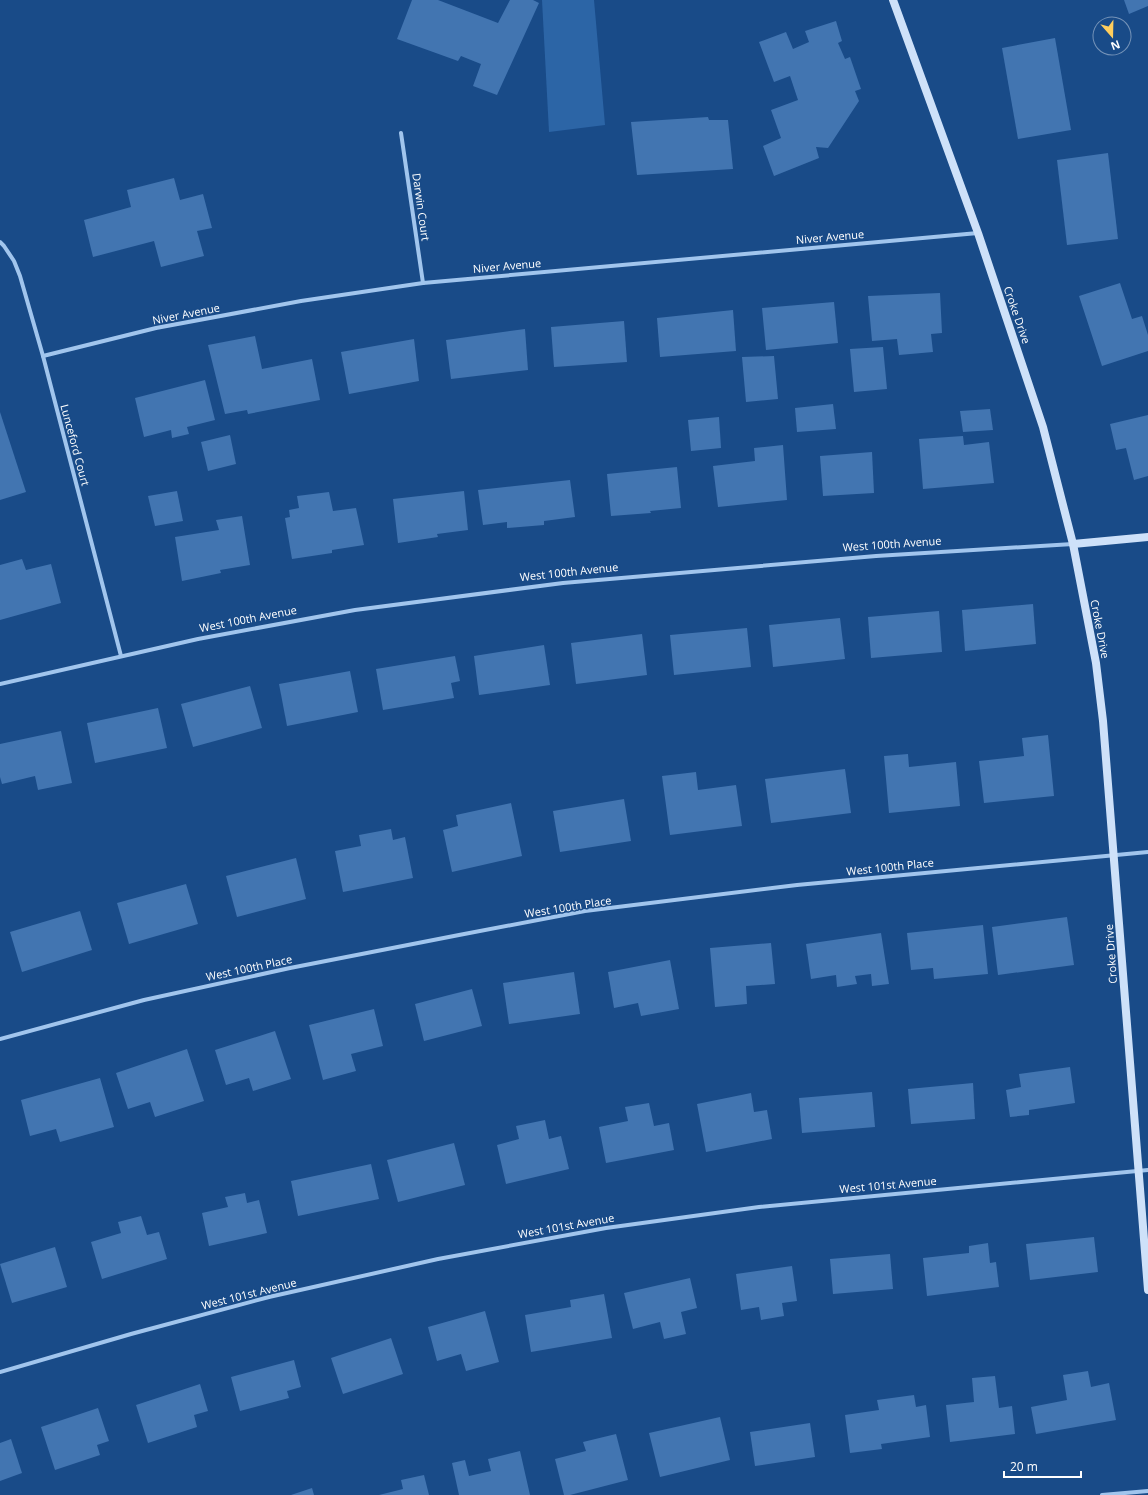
<svg xmlns="http://www.w3.org/2000/svg" width="1148" height="1495" viewBox="0 0 1148 1495" font-family="'Open Sans',sans-serif">
<rect width="100%" height="100%" fill="#194b88"/>
<!-- green -->
<polygon fill="#2c65a6" points="542,0 594,0 605,125 549,132"/>
<!-- building -->
<g fill="#4275b1">
<polygon points="412,0 438,0 498,23 510,0 533,0 539,3 497,95 473,86 481,64 461,56 458,61 397,39"/>
<polygon points="1124,0 1148,0 1148,6 1129,14"/>
<polygon points="836,21 842,41 838,43 845,59 850,57 861,89 855,91 859,101 828,148 816,147 819,158 774,176 763,146 781,138 771,110 798,100 790,76 774,82 759,42 786,32 793,49 809,42 805,31"/>
<polygon points="1055,38 1071,130 1018,139 1002,48"/>
<polygon points="708,117 709,120 728,120 733,169 637,175 631,122"/>
<polygon points="1108,153 1118,239 1067,245 1057,160"/>
<polygon points="174,178 180,200 203,194 212,228 197,231 204,256 161,267 154,241 93,257 84,220 131,207 127,190"/>
<polygon points="1120,283 1132,319 1142,316 1148,335 1148,351 1102,366 1079,296"/>
<polygon points="940,293 942,333 931,334 933,352 899,355 897,339 872,341 868,296"/>
<polygon points="834,302 838,343 766,350 762,308"/>
<polygon points="733,310 736,351 660,357 657,318"/>
<polygon points="624,321 627,362 554,367 551,327"/>
<polygon points="525,329 528,370 451,379 446,340"/>
<polygon points="255,336 262,369 312,359 320,400 248,414 247,410 225,414 208,345"/>
<polygon points="414,339 419,381 349,394 341,352"/>
<polygon points="883,347 887,389 854,392 850,349"/>
<polygon points="774,356 778,399 746,402 742,357"/>
<polygon points="205,380 215,420 187,427 189,434 172,438 171,430 144,437 135,398"/>
<polygon points="833,404 836,429 797,432 795,408"/>
<polygon points="990,409 993,430 963,432 960,411"/>
<polygon points="0,412 26,492 0,500"/>
<polygon points="1148,415 1148,476 1134,480 1126,448 1116,450 1110,424"/>
<polygon points="719,417 721,448 691,451 688,420"/>
<polygon points="230,435 236,464 208,471 201,442"/>
<polygon points="963,436 964,445 989,442 994,483 923,489 919,439"/>
<polygon points="783,445 787,500 718,507 713,466 755,461 754,448"/>
<polygon points="872,452 874,493 823,496 820,456"/>
<polygon points="677,467 681,508 650,511 651,513 611,516 607,474"/>
<polygon points="570,480 575,517 544,521 544,525 507,528 507,522 483,525 478,490"/>
<polygon points="177,491 183,521 155,526 148,496"/>
<polygon points="464,491 468,530 437,534 438,537 398,543 393,499"/>
<polygon points="329,492 333,511 356,508 364,545 332,550 332,553 292,559 285,518 290,517 289,510 299,508 297,496"/>
<polygon points="242,516 250,565 220,570 221,573 182,581 175,537 219,530 216,520"/>
<polygon points="22,559 26,570 51,564 61,603 0,620 0,565"/>
<polygon points="1033,604 1036,644 965,651 962,610"/>
<polygon points="939,611 942,652 871,658 868,617"/>
<polygon points="840,618 845,659 773,667 769,625"/>
<polygon points="747,628 751,667 674,675 670,635"/>
<polygon points="642,634 647,675 576,684 571,643"/>
<polygon points="544,645 550,685 479,695 474,656"/>
<polygon points="455,656 460,681 451,683 454,698 383,710 376,669"/>
<polygon points="350,671 358,712 287,726 279,684"/>
<polygon points="250,686 262,728 193,747 181,704"/>
<polygon points="158,708 167,748 95,763 87,723"/>
<polygon points="61,731 72,783 38,790 35,776 2,784 0,777 0,744"/>
<polygon points="1048,735 1054,796 984,803 979,761 1024,756 1022,738"/>
<polygon points="908,754 909,767 956,762 960,806 889,813 884,756"/>
<polygon points="845,769 851,813 771,823 765,779"/>
<polygon points="696,772 698,790 736,785 742,826 670,835 662,776"/>
<polygon points="624,799 631,841 560,852 553,811"/>
<polygon points="511,803 522,856 452,872 443,830 458,826 456,815"/>
<polygon points="391,829 393,840 405,837 413,878 343,892 335,851 361,846 359,835"/>
<polygon points="296,858 306,899 237,917 226,876"/>
<polygon points="186,884 198,924 129,944 117,903"/>
<polygon points="80,911 92,950 22,972 10,932"/>
<polygon points="1067,917 1074,965 998,975 992,927"/>
<polygon points="983,925 988,974 934,979 933,968 911,970 907,933"/>
<polygon points="881,933 889,984 872,986 871,974 855,976 857,984 837,987 836,975 811,979 806,944"/>
<polygon points="771,943 775,984 746,986 747,1004 715,1007 710,948"/>
<polygon points="670,960 679,1009 641,1016 638,1003 614,1008 608,972"/>
<polygon points="574,972 580,1014 509,1024 503,983"/>
<polygon points="472,989 482,1026 424,1041 415,1004"/>
<polygon points="374,1009 383,1046 351,1054 356,1071 323,1080 309,1025"/>
<polygon points="275,1031 291,1079 253,1091 249,1078 226,1085 215,1050"/>
<polygon points="187,1049 204,1101 155,1117 150,1102 128,1109 116,1073"/>
<polygon points="1070,1067 1075,1103 1029,1110 1029,1115 1010,1117 1006,1090 1021,1087 1019,1074"/>
<polygon points="100,1078 114,1127 60,1142 56,1129 30,1136 21,1100"/>
<polygon points="973,1083 975,1119 911,1124 908,1089"/>
<polygon points="872,1092 875,1127 802,1133 799,1098"/>
<polygon points="751,1093 754,1112 767,1110 772,1139 706,1152 697,1104"/>
<polygon points="649,1103 654,1126 669,1123 674,1150 606,1163 599,1127 628,1121 625,1107"/>
<polygon points="545,1120 549,1139 561,1136 569,1169 506,1184 497,1145 519,1139 516,1126"/>
<polygon points="454,1143 465,1185 398,1202 387,1160"/>
<polygon points="371,1164 379,1199 298,1216 291,1181"/>
<polygon points="245,1193 247,1203 259,1200 267,1233 209,1246 202,1213 228,1207 225,1197"/>
<polygon points="141,1216 147,1235 159,1232 167,1259 102,1279 91,1242 121,1233 118,1222"/>
<polygon points="1094,1237 1098,1272 1030,1280 1026,1244"/>
<polygon points="988,1243 990,1263 996,1262 999,1287 927,1296 923,1258 969,1253 969,1246"/>
<polygon points="55,1247 67,1287 12,1303 0,1264"/>
<polygon points="890,1254 893,1289 833,1294 830,1259"/>
<polygon points="792,1266 797,1301 782,1303 784,1316 761,1320 759,1307 741,1310 736,1274"/>
<polygon points="690,1278 697,1308 681,1312 686,1334 664,1339 660,1322 633,1329 624,1293"/>
<polygon points="604,1294 612,1338 531,1352 525,1315 571,1307 570,1300"/>
<polygon points="485,1311 499,1362 466,1371 461,1354 437,1361 428,1327"/>
<polygon points="391,1338 403,1374 343,1394 331,1358"/>
<polygon points="294,1360 301,1387 287,1391 289,1398 240,1411 231,1377"/>
<polygon points="1088,1371 1091,1387 1109,1383 1116,1420 1036,1434 1031,1407 1067,1400 1063,1375"/>
<polygon points="995,1376 999,1408 1012,1406 1015,1434 950,1442 946,1405 974,1402 972,1378"/>
<polygon points="200,1384 208,1411 194,1415 197,1427 148,1443 136,1405"/>
<polygon points="914,1395 916,1407 926,1405 930,1437 881,1444 882,1449 850,1453 845,1415 879,1410 877,1400"/>
<polygon points="98,1408 109,1441 97,1445 100,1455 55,1470 41,1427"/>
<polygon points="720,1417 730,1460 660,1477 649,1433"/>
<polygon points="810,1423 815,1457 755,1466 750,1432"/>
<polygon points="616,1434 628,1480 570,1495 564,1495 555,1459 586,1451 583,1442"/>
<polygon points="11,1439 22,1473 0,1481 0,1443"/>
<polygon points="520,1451 530,1495 459,1495 452,1463 465,1460 469,1476 491,1471 488,1459"/>
<polygon points="424,1475 429,1495 379,1495 403,1489 401,1480"/>
<polygon points="312,1488 314,1495 291,1495"/>
</g>
<g fill="none" stroke-linecap="round" stroke-linejoin="round">
<!-- street -->
<g stroke="#a1c5ed" stroke-width="4">
<polyline points="401,133 423,283"/>
<polyline points="0,242 4,246 14,261 20,276 43,356 121,656"/>
<polyline points="43,356 156,328 301,301 423,283 978,233"/>
<polyline points="0,684 198,639 355,610 563,583 876,556 1073,544"/>
<polyline points="0,1039 144,1000 290,968 459,935 585,911 797,885 1148,852"/>
<polyline points="0,1372 131,1334 269,1297 438,1259 606,1228 759,1207 1148,1170"/>
<polyline points="1102,1495 1148,1491"/>
</g>
<!-- secondary -->
<g stroke="#cee1f9" stroke-width="8">
<polyline points="893,0 978,233 1043,427 1073,544 1096,663 1103,721 1148,1290"/>
<polyline points="1073,544 1148,537"/>
</g>
</g>
<g text-anchor="middle" stroke-width="3" stroke-linejoin="round" paint-order="stroke">
<!-- street labels -->
<g font-size="11" fill="#fff" stroke="#194b88">
<text transform="translate(421 207) rotate(82)" y="4">Darwin Court</text>
<text transform="translate(830 237) rotate(-5)" y="4">Niver Avenue</text>
<text transform="translate(507 266) rotate(-5)" y="4">Niver Avenue</text>
<text transform="translate(186 314) rotate(-11)" y="4">Niver Avenue</text>
<text transform="translate(1017 315) rotate(71)" y="4">Croke Drive</text>
<text transform="translate(75 445) rotate(75)" y="4">Lunceford Court</text>
<text transform="translate(892 544) rotate(-4)" y="4">West 100th Avenue</text>
<text transform="translate(569 572) rotate(-6)" y="4">West 100th Avenue</text>
<text transform="translate(248 619) rotate(-11)" y="4">West 100th Avenue</text>
<text transform="translate(1100 629) rotate(79)" y="4">Croke Drive</text>
<text transform="translate(890 867) rotate(-6)" y="4">West 100th Place</text>
<text transform="translate(568 907) rotate(-9)" y="4">West 100th Place</text>
<text transform="translate(1111 954) rotate(-94)" y="4">Croke Drive</text>
<text transform="translate(249 968) rotate(-12)" y="4">West 100th Place</text>
<text transform="translate(888 1185) rotate(-5)" y="4">West 101st Avenue</text>
<text transform="translate(566 1226) rotate(-10)" y="4">West 101st Avenue</text>
<text transform="translate(249 1294) rotate(-14)" y="4">West 101st Avenue</text>
</g>
</g>
<!-- north arrow -->
<g transform="translate(1112 36) rotate(160)"><circle r="19" fill="#194b88" stroke="#7593b8"/>
<path d="M0-3L7 15L0 10L-7 15Z" fill="#ffce5d"/>
<text y="-6" font-size="11" font-weight="bold" text-anchor="middle" fill="#ffffff">N</text>
</g>
<!-- scale -->
<path d="M1004 1471v6h77v-6" fill="none" stroke="#ffffff" stroke-width="2"/>
<text x="1010" y="1471" font-size="12" fill="#ffffff" stroke="#194b88" stroke-width="3" paint-order="stroke">20 m</text>
</svg>
